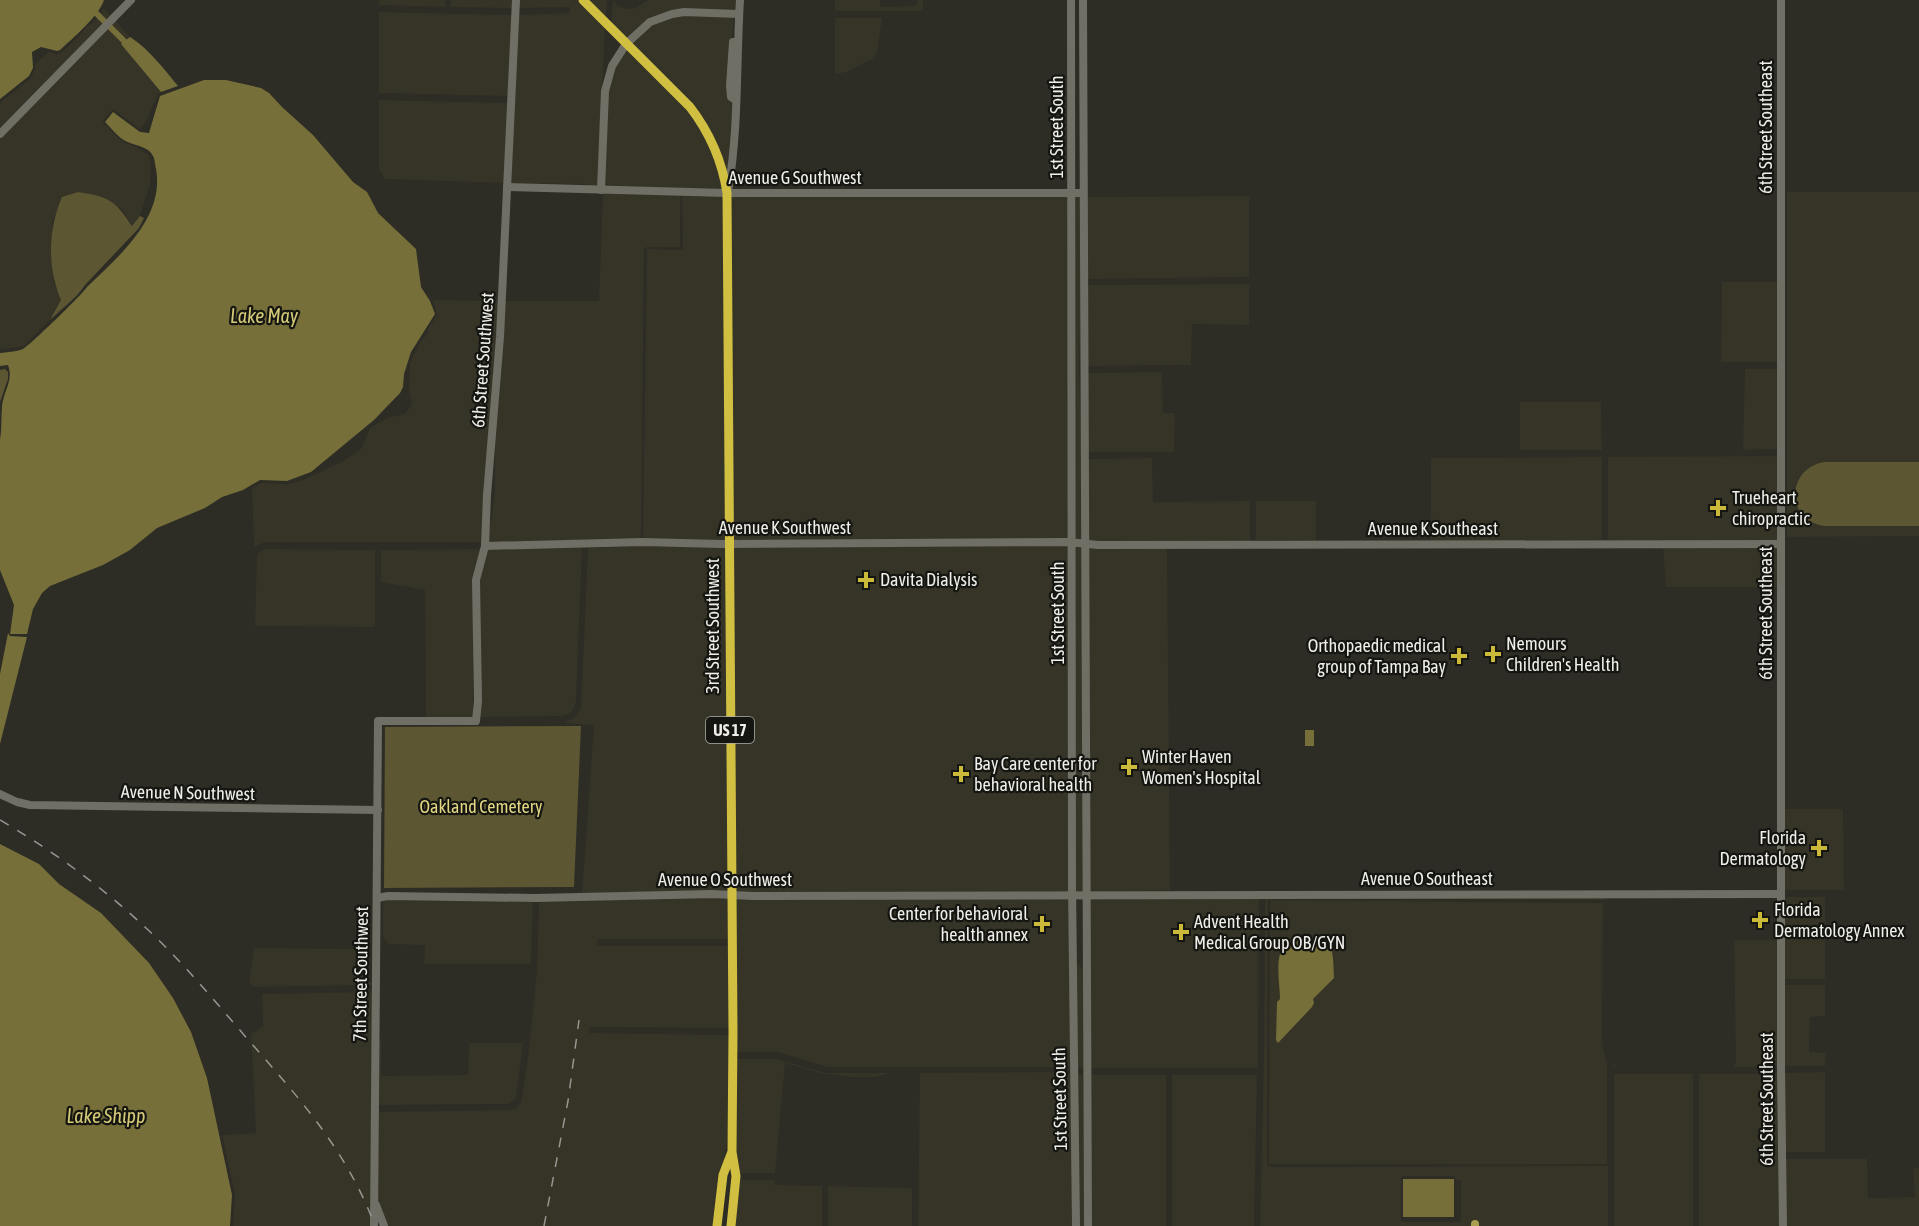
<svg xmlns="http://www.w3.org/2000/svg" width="1919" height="1226" viewBox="0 0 1919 1226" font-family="'Asap Condensed',sans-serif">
<rect width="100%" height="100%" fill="#2d2c25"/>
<!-- built -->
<g fill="#363427" fill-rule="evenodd">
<polygon points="379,0 445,0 445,7 379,5"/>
<polygon points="451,0 513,0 513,8 451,7"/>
<polygon points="519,0 578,0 605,27 598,186 581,184 511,183 519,15 570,13 570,7 519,8"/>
<polygon points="587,0 607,0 606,19"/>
<polygon points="613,0 618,6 628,9 636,8 648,0 736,0 736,10 684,8 660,14 638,27 626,39 611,24"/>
<polygon points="835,0 880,0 880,5 882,7 916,6 918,0 923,0 923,11 835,11"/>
<polygon points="104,8 110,15 0,129 0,104 2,101 30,79 35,69 35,64 49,52 57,54 62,52 81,34 87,26 93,23"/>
<polygon points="379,12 513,15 510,96 379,93"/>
<polygon points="684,15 734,17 727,85 730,101 733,103 727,175 713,135 630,44 651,25 672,17"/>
<polygon points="835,18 882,18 877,52 872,59 847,72 835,74"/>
<polygon points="115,20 130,37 122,45 161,92 158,94 147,120 140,129 113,109 103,121 104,124 123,142 136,147 149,155 151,167 150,185 140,216 133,226 120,207 53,218 51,253 54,282 61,300 50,320 24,346 0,350 0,138"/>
<polygon points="626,49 688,110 708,139 724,189 604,187 608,91 615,67"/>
<polygon points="379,100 509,103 505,183 385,179 379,169"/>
<polygon points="682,192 1083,193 1079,369 1085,545 643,542 647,249 683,250"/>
<polygon points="1787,192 1919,192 1919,536 1787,537"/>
<polygon points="603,193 680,195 680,247 647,247 644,249 641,539 488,542 495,492 495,443 505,301 599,301"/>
<polygon points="1249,196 1249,277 1087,279 1086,197"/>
<polygon points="1722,282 1778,282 1778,362 1721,362"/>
<polygon points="1249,284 1249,325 1192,324 1191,365 1086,366 1087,285"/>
<polygon points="433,300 499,301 484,495 482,542 265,542 254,547 252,488 261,483 287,484 301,481 345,460 361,449 370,428 387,418 405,414 412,404 409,389 410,362 421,341 428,334 428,329 437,315"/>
<polygon points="1745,369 1778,369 1778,449 1743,450"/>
<polygon points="1162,372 1163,413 1175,413 1174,452 1087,452 1086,373"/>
<polygon points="1520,402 1601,402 1602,450 1520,450"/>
<polygon points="1778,456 1778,540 1608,540 1608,457"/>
<polygon points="1602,457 1602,540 1431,541 1431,458"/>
<polygon points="1152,458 1153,502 1250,501 1250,541 1088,541 1087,459"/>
<rect x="1256" y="501" width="60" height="39"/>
<polygon points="643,546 727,547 729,892 582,894 594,725 563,723 573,719 581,708 588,548"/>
<polygon points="1070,546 1070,892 735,892 733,547"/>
<polygon points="1076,547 1082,548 1083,892 1076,892 1075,886"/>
<polygon points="1663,547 1778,547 1778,587 1666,587"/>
<polygon points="582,548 576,701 573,710 569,714 561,716 479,717 479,580 487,549"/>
<polygon points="1088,548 1167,548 1170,890 1089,892"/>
<polygon points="265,549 375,550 375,627 255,626 257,554"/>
<polygon points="481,549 473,579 473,717 426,717 425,590 381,582 381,550"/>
<polygon points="1785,809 1843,809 1844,890 1784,890"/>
<polygon points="712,897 729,898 729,939 597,939 597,946 729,946 730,1028 589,1027 589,1033 730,1035 730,1120 714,1226 388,1226 378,1201 379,1112 509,1110 516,1108 521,1103 528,1057 537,971 539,901"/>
<polygon points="1259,897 1258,1068 1089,1068 1089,899"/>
<path d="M1265,897H1605V900L1268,898L1267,1164L1269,1167L1608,1166V1226H1478V1221H1473L1472,1226H1260L1264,1050ZM1403,1176H1454L1456,1180H1461V1222H1401V1178Z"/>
<rect x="1784" y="897" width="41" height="82"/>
<polygon points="735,899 1070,899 1072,1067 827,1067 778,1052 736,1052"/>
<polygon points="388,900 533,901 531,964 424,964 425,945 388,944 383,937 383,901"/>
<polygon points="1270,900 1603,903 1602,1043 1607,1065 1607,1164 1269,1164"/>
<polygon points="1734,940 1778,940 1778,1067 1613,1067 1613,1064 1618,1067 1732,1067 1736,1062"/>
<polygon points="254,948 361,949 363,981 373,982 373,985 254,987 249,982"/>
<polygon points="1077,962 1083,970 1083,1068 1078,1067"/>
<polygon points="1784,985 1825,985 1825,1016 1810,1017 1809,1052 1826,1053 1825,1066 1784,1066"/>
<polygon points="373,992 371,1226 233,1226 235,1195 222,1135 256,1133 251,1034 263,1026 262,994"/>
<polygon points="378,1040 381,1040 381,1076 468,1075 469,1043 523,1043 516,1098 508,1104 379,1105"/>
<polygon points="736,1059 776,1059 826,1073 890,1073 876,1077 851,1077 820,1073 785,1063 775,1173 739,1173 735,1150"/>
<polygon points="1060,1072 1072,1073 1073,1226 918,1226 920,1073"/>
<polygon points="1825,1072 1825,1152 1785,1152 1784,1073"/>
<polygon points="1078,1074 1083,1075 1084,1226 1079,1226"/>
<rect x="1614" y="1074" width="79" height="152"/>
<polygon points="1699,1074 1778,1074 1780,1226 1699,1226"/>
<polygon points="1089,1075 1166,1075 1166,1226 1090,1226"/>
<polygon points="1172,1075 1257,1075 1254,1226 1172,1226"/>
<polygon points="1785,1159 1867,1159 1868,1198 1915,1197 1913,1168 1919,1168 1919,1226 1786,1226"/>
<polygon points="739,1180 774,1180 775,1185 822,1186 822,1226 734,1226"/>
<polygon points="828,1186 912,1188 912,1226 828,1226"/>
</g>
<!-- green -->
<g fill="#5c5632">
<path d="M78,192C109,197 115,200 132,226L140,216L144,218L139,228L85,285C76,299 62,308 50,320L61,300C47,267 48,230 62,197Z"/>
<polygon points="5,369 8,372 8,379 0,402 0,370"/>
<path d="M1824,462H1919V526H1824C1785,520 1786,469 1824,462Z"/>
<polygon points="581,726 574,887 384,888 385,727"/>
</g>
<!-- water -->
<g fill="#766f39">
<path d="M0,0H104C99,16 73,38 60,50L57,51L41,47L32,52L33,68L29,76L0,99Z"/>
<path d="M130,37C150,50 163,68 178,86L161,92L121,44Z"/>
<path d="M204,80H226L261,88L269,93L282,107L313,135L353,182L367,192L378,213L416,249L421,287L430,301L435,314L411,352L404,374L403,387L400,393L374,420L311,472L287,481L260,480L243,490L222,497L205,508L157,528L130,550L103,565L50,586L42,593L33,609L27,634H10L14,605L0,570V440C2,428 1,418 2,407C3,391 14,381 8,365L0,366V353C7,352 16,352 23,349C28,347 83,294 87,287C118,257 165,218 156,169C155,165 155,159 153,156C149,147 137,146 130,143C120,140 112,129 105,122L113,112L140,132L149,133L160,96Z"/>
<polygon points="8,633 10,636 27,637 0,744 0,674"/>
<rect x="1305" y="730" width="9" height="16"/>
<polygon points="0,844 39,864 59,884 101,913 149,963 173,998 191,1032 207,1078 232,1195 230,1226 0,1226"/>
<path d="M1291,941C1331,941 1333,935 1334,978L1313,999L1314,1003L1312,1007L1278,1043L1276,1040L1277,1002L1280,999C1280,982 1272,948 1291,941Z"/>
<rect x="1403" y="1179" width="51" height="38"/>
</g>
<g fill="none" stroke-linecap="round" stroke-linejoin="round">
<!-- canal -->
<polyline stroke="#766f39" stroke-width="6" points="97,14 130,47"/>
<!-- secondary -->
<g stroke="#706f66" stroke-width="8">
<polyline points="1071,0 1072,886 1076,1226"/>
<polyline points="1083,0 1088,1226"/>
<polyline points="1781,0 1781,1070 1783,1226"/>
<polyline points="733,42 730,86 731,97 736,100"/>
<polyline points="0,134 131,0"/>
<polyline points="507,187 727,193 1083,193"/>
<polyline points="601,190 605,91 612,66 626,44 650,22 672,14 684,12 739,14"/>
<path d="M728,191C739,128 736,64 740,0"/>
<polyline points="485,546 643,542 721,544 1068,542 1098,545 1781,544"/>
<polyline points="0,794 17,802 30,805 378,810"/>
<polyline points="377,898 388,896 536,898 712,894 752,896 1781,894"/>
<polyline points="376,1205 384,1226"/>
<polyline points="374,1226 378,721 476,721 478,701 476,580 485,546 487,495 500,337 516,0"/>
</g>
<!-- primary -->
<polyline stroke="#aa9f50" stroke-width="8" points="1475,1226 1475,1224"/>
<!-- highway -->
<g stroke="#d0bf41" stroke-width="9">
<path d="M583,0L690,107C710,133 722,160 727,193L733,1032L732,1152L736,1176L731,1226"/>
<polyline points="717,1226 723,1175 731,1154"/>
</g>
<!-- rail -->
<g stroke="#979690" stroke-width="1.5" stroke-dasharray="10 10" stroke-linecap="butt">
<path d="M0,820C53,851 101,886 146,928C184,963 217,1004 251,1043C301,1100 348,1153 375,1226"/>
<polyline points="544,1226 568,1101 579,1020"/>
</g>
</g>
<!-- markers -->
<g fill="#cbba39" stroke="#151511" stroke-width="2">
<path d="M1715 499h6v6h6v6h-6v6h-6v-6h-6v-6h6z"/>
<path d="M863 571h6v6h6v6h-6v6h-6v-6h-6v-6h6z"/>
<path d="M1490 645h6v6h6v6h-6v6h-6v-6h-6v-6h6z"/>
<path d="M1456 647h6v6h6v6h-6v6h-6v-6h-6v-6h6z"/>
<path d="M1126 758h6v6h6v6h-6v6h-6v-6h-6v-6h6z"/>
<path d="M958 765h6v6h6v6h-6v6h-6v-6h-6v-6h6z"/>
<path d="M1816 839h6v6h6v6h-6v6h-6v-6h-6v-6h6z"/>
<path d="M1757 911h6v6h6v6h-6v6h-6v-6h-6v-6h6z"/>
<path d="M1039 915h6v6h6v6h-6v6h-6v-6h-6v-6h6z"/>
<path d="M1178 923h6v6h6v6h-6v6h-6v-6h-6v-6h6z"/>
</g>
<g text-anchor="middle" stroke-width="4.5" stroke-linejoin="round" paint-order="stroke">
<!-- shield labels -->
<rect fill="#151511" stroke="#aeada8" stroke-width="1.5" x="706" y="717" width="48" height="26" rx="4.5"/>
<g font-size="16" font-weight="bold" fill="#efeee9">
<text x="730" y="736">US 17</text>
</g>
<!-- street labels -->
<g font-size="18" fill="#efeee9" stroke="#151511">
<text transform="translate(1057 127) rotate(-90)" y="6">1st Street South</text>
<text transform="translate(1766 127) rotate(-90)" y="6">6th Street Southeast</text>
<text x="795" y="184">Avenue G Southwest</text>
<text transform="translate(483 360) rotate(-86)" y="6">6th Street Southwest</text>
<text x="785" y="534">Avenue K Southwest</text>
<text x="1433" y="535">Avenue K Southeast</text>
<text transform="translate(1058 613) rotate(-90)" y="6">1st Street South</text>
<text transform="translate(1766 613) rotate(-90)" y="6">6th Street Southeast</text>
<text transform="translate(713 626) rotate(-90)" y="6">3rd Street Southwest</text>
<text transform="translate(188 793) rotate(1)" y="6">Avenue N Southwest</text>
<text x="1427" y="885">Avenue O Southeast</text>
<text x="725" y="886">Avenue O Southwest</text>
<text transform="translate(361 974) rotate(-89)" y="6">7th Street Southwest</text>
<text transform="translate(1060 1099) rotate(-91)" y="6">1st Street South</text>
<text transform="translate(1767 1099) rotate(-90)" y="6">6th Street Southeast</text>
</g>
<!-- poi labels -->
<g font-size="18" fill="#efeee9" stroke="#151511" text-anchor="start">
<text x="1732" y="504">Trueheart<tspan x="1732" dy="21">chiropractic</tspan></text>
<text x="880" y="586">Davita Dialysis</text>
<text x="1506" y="650">Nemours<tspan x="1506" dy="21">Children's Health</tspan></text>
<text x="1446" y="652" text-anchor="end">Orthopaedic medical<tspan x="1446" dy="21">group of Tampa Bay</tspan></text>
<text x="1142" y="763">Winter Haven<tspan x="1142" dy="21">Women's Hospital</tspan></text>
<text x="974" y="770">Bay Care center for<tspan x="974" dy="21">behavioral health</tspan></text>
<text x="1806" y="844" text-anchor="end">Florida<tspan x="1806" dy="21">Dermatology</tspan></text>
<text x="1774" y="916">Florida<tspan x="1774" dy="21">Dermatology Annex</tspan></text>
<text x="1028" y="920" text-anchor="end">Center for behavioral<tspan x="1028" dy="21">health annex</tspan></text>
<text x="1194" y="928">Advent Health<tspan x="1194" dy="21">Medical Group OB/GYN</tspan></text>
</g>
<!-- park labels -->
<g font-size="18" fill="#e3d784" stroke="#151511">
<text x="481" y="813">Oakland Cemetery</text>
</g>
<!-- water labels -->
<g font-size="20" font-style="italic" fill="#d5ca77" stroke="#151511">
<text x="264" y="323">Lake May</text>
<text x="106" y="1123">Lake Shipp</text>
</g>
</g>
</svg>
